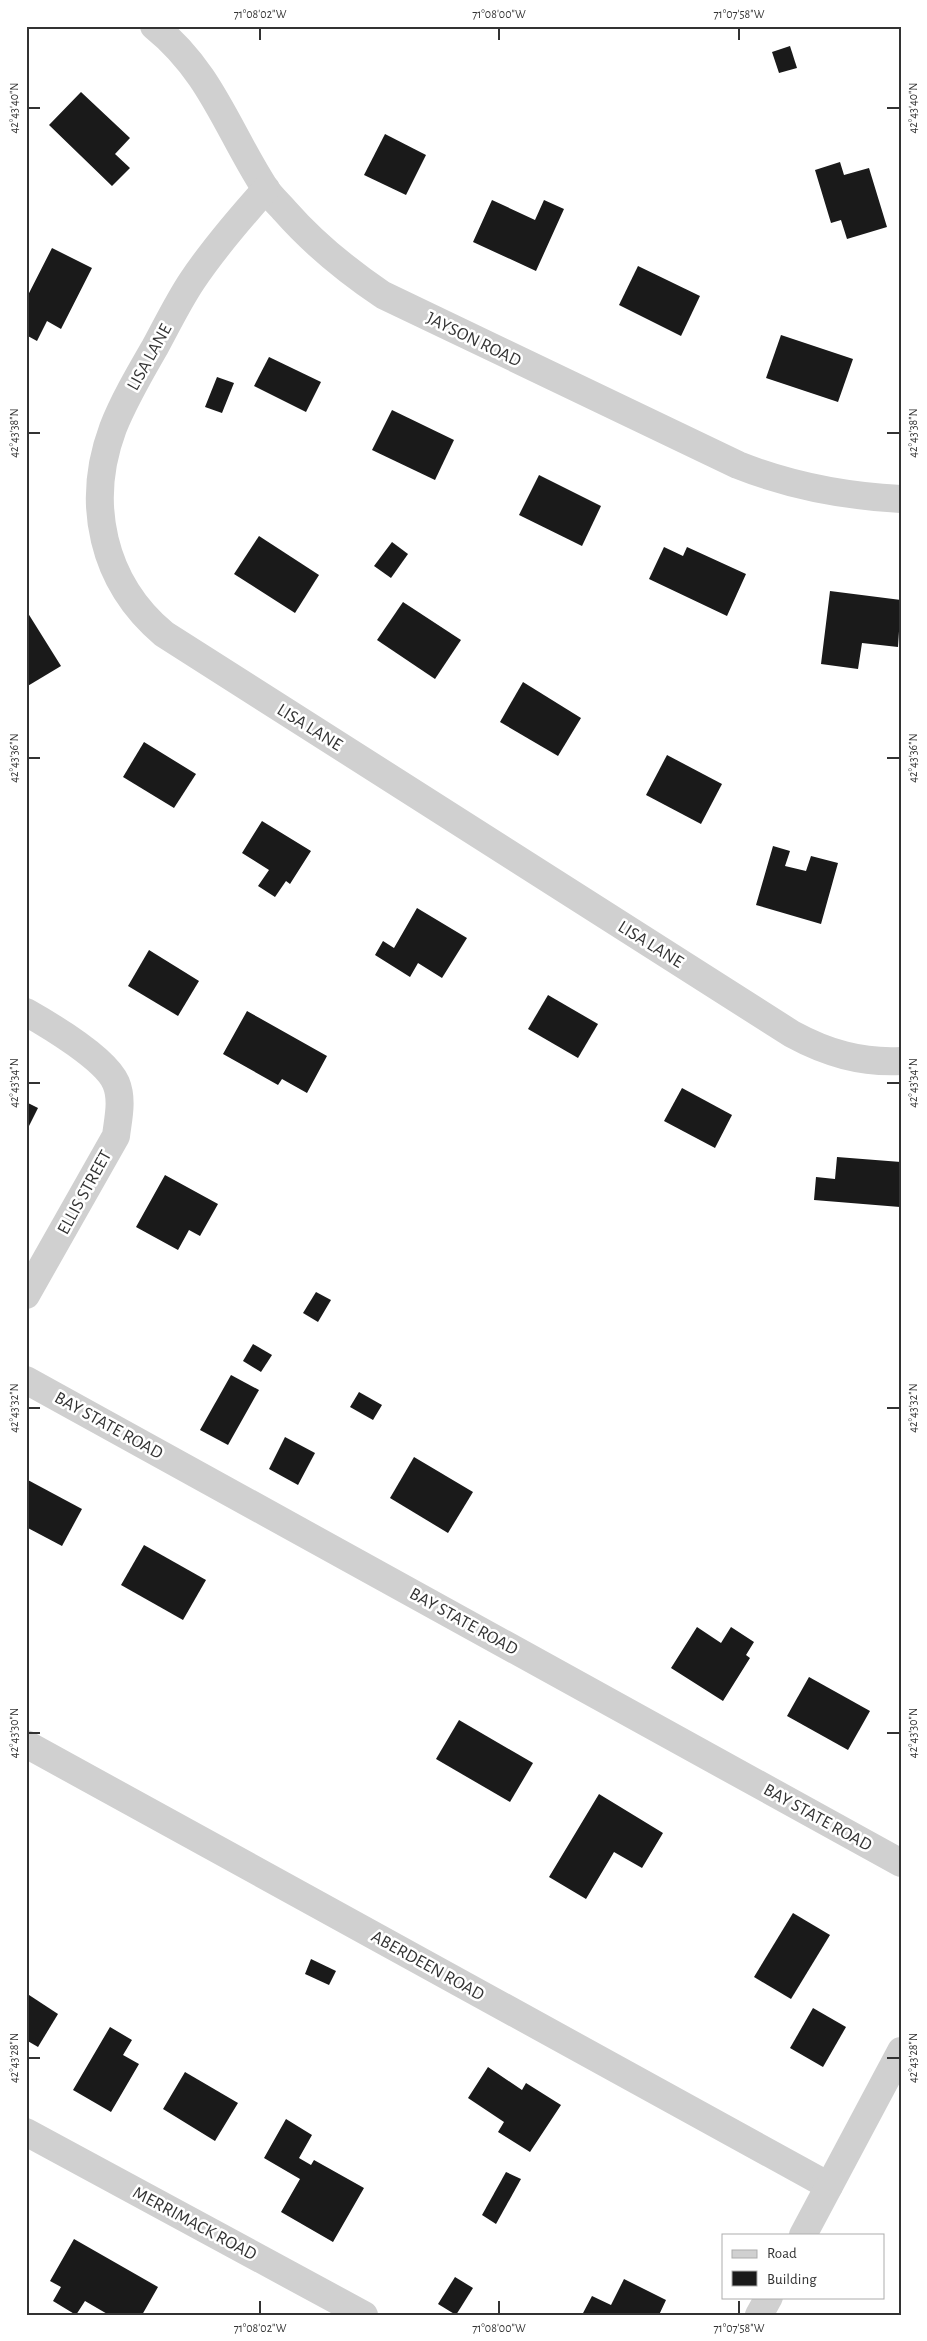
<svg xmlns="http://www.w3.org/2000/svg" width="927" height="2341" viewBox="0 0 927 2341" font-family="'Alegreya Sans',sans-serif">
<rect width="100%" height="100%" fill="#fff"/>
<!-- building -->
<g fill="#1a1a1a">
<polygon points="790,46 797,68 779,73 772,52"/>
<polygon points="81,92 130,138 115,154 130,168 112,186 49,125"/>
<polygon points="385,134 426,155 406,195 364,175"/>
<polygon points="840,162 844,175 869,168 887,227 847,239 841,220 831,223 815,170"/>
<polygon points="492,200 535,220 544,200 564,209 536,271 473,242"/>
<polygon points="52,248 92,268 61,329 47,321 37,341 26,335 26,299"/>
<polygon points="638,266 700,296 681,336 619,305"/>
<polygon points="781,335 853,359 838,402 766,378"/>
<polygon points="269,357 321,382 306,412 254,386"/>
<polygon points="217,377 234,383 222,413 205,407"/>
<polygon points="392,410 454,440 435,480 372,450"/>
<polygon points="539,475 601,506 582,546 519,515"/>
<polygon points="259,536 319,575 295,613 234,574"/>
<polygon points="392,542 408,554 391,578 374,566"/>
<polygon points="664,547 683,556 687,547 746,574 727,616 649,579"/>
<polygon points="830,591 901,600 898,647 862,643 858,669 821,664"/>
<polygon points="403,602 461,640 435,679 377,640"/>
<polygon points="26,610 61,666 26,687"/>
<polygon points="523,682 581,718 558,756 500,722"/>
<polygon points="144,742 196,774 174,808 123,777"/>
<polygon points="667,755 722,784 701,824 646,795"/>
<polygon points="262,821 311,851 290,884 286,881 275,897 258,886 269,870 242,853"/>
<polygon points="773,846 790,851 785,866 806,871 811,856 838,863 821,924 756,905"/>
<polygon points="417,908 467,938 442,978 418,963 410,977 375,955 383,941 394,948"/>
<polygon points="149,950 199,981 178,1016 128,986"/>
<polygon points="548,995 598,1024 578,1058 528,1029"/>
<polygon points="247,1011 327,1056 307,1093 282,1079 278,1085 223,1054"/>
<polygon points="682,1088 732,1115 715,1148 664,1121"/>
<polygon points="26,1102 38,1108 26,1132"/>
<polygon points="837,1157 901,1162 900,1207 814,1200 816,1177 835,1179"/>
<polygon points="165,1175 218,1204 200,1236 189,1230 178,1250 136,1227"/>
<polygon points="316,1292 331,1300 318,1322 303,1313"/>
<polygon points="253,1344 272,1355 261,1372 243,1361"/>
<polygon points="231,1375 259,1390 228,1445 200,1430"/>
<polygon points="359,1392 382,1405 373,1420 350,1407"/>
<polygon points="285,1437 315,1453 298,1485 269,1469"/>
<polygon points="414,1457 473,1492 448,1533 390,1498"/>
<polygon points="26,1479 82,1509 62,1546 26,1527"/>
<polygon points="144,1545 206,1580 183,1620 121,1585"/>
<polygon points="697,1627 721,1643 731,1627 754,1642 746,1655 750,1658 723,1701 671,1668"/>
<polygon points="809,1677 870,1711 848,1750 787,1716"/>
<polygon points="459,1720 533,1763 510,1802 436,1759"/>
<polygon points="599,1794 663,1833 642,1868 614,1852 586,1899 549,1877"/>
<polygon points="793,1913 830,1935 791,1999 754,1977"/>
<polygon points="311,1959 336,1971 329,1985 305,1974"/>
<polygon points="26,1993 58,2014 38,2047 26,2040"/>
<polygon points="813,2008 846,2027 823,2067 790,2048"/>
<polygon points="110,2027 132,2040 123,2055 139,2064 111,2112 73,2090"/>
<polygon points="488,2067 522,2090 526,2083 561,2105 530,2152 498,2132 504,2122 468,2098"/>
<polygon points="185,2072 238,2103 215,2141 163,2109"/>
<polygon points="286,2119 312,2135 299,2158 311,2165 314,2160 364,2188 333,2242 281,2212 300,2179 264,2158"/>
<polygon points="506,2172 521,2179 496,2224 482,2215"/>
<polygon points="74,2239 158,2287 142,2315 109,2315 85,2301 76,2315 53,2301 61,2287 50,2281"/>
<polygon points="455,2277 473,2288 456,2315 438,2304"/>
<polygon points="624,2279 666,2300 659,2315 582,2315 592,2296 611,2305"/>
</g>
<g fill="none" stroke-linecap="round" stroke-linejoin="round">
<!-- street -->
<g stroke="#d0d0d0" stroke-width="28">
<path d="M154,26C211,72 227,129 265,188C270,196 279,204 285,211C314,244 346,270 383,295L738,465C791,486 844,496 901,499"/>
<path d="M266,189C240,218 214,248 192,281C178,302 167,325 155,347C140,373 124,400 113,428C85,503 102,582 164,634L792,1034C827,1053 861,1063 901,1061"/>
<path d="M26,1012C49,1025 106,1059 116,1083C123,1100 118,1119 116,1136L26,1295"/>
<polyline points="26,1380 901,1863"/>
<polyline points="26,1744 829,2186"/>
<polyline points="26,2132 364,2315"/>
<polyline points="803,2235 901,2051"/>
<polyline points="759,2315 769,2297"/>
</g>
</g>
<!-- ticks -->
<path fill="none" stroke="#333" stroke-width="2" d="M260,28V40M499,28V40M739,28V40M28,108H40M887,108H900M28,433H40M887,433H900M28,758H40M887,758H900M28,1083H40M887,1083H900M28,1408H40M887,1408H900M28,1733H40M887,1733H900M28,2058H40M887,2058H900M260,2301V2314M499,2301V2314M739,2301V2314"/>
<g text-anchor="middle" stroke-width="5" stroke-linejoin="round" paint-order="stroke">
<!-- street labels -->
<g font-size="18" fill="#333" stroke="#fff">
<text transform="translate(474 339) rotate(26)" y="6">JAYSON ROAD</text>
<text transform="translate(149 357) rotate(-61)" y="6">LISA LANE</text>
<text transform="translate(310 727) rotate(32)" y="6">LISA LANE</text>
<text transform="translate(651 944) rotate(32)" y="6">LISA LANE</text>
<text transform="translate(84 1192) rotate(-61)" y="6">ELLIS STREET</text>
<text transform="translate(109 1425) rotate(29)" y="6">BAY STATE ROAD</text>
<text transform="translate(464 1621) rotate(29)" y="6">BAY STATE ROAD</text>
<text transform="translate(818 1817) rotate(29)" y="6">BAY STATE ROAD</text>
<text transform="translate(428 1965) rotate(29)" y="6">ABERDEEN ROAD</text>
<text transform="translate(195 2223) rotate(28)" y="6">MERRIMACK ROAD</text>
</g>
</g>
<!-- border -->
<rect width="927" height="2341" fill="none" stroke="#ffffff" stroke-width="55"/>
<!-- legend -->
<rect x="722" y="2234" width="162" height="65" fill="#ffffff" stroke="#adadad"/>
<rect x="732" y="2250" width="25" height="8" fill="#d0d0d0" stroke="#adadad"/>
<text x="767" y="2258" font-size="15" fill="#333333">Road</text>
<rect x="732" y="2271" width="25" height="15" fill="#1a1a1a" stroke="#adadad"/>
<text x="767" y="2284" font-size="15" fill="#333333">Building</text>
<rect x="28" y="28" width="872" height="2286" fill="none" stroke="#333" stroke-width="2"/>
<g font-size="12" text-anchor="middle" fill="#333">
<text x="260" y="18">71°08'02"W</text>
<text x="499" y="18">71°08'00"W</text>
<text x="739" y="18">71°07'58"W</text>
<text transform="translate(14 108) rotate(-90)" y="4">42°43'40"N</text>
<text transform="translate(913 108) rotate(-90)" y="4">42°43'40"N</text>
<text transform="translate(14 433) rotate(-90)" y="4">42°43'38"N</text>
<text transform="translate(913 433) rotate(-90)" y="4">42°43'38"N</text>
<text transform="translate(14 758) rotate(-90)" y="4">42°43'36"N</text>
<text transform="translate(913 758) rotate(-90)" y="4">42°43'36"N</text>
<text transform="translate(14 1083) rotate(-90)" y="4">42°43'34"N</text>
<text transform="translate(913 1083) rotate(-90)" y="4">42°43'34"N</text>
<text transform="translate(14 1408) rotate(-90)" y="4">42°43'32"N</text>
<text transform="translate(913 1408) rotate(-90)" y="4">42°43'32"N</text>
<text transform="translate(14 1733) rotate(-90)" y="4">42°43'30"N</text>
<text transform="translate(913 1733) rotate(-90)" y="4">42°43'30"N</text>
<text transform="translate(14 2058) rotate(-90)" y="4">42°43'28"N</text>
<text transform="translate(913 2058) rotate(-90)" y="4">42°43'28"N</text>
<text x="260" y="2332">71°08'02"W</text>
<text x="499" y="2332">71°08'00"W</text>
<text x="739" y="2332">71°07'58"W</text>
</g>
</svg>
